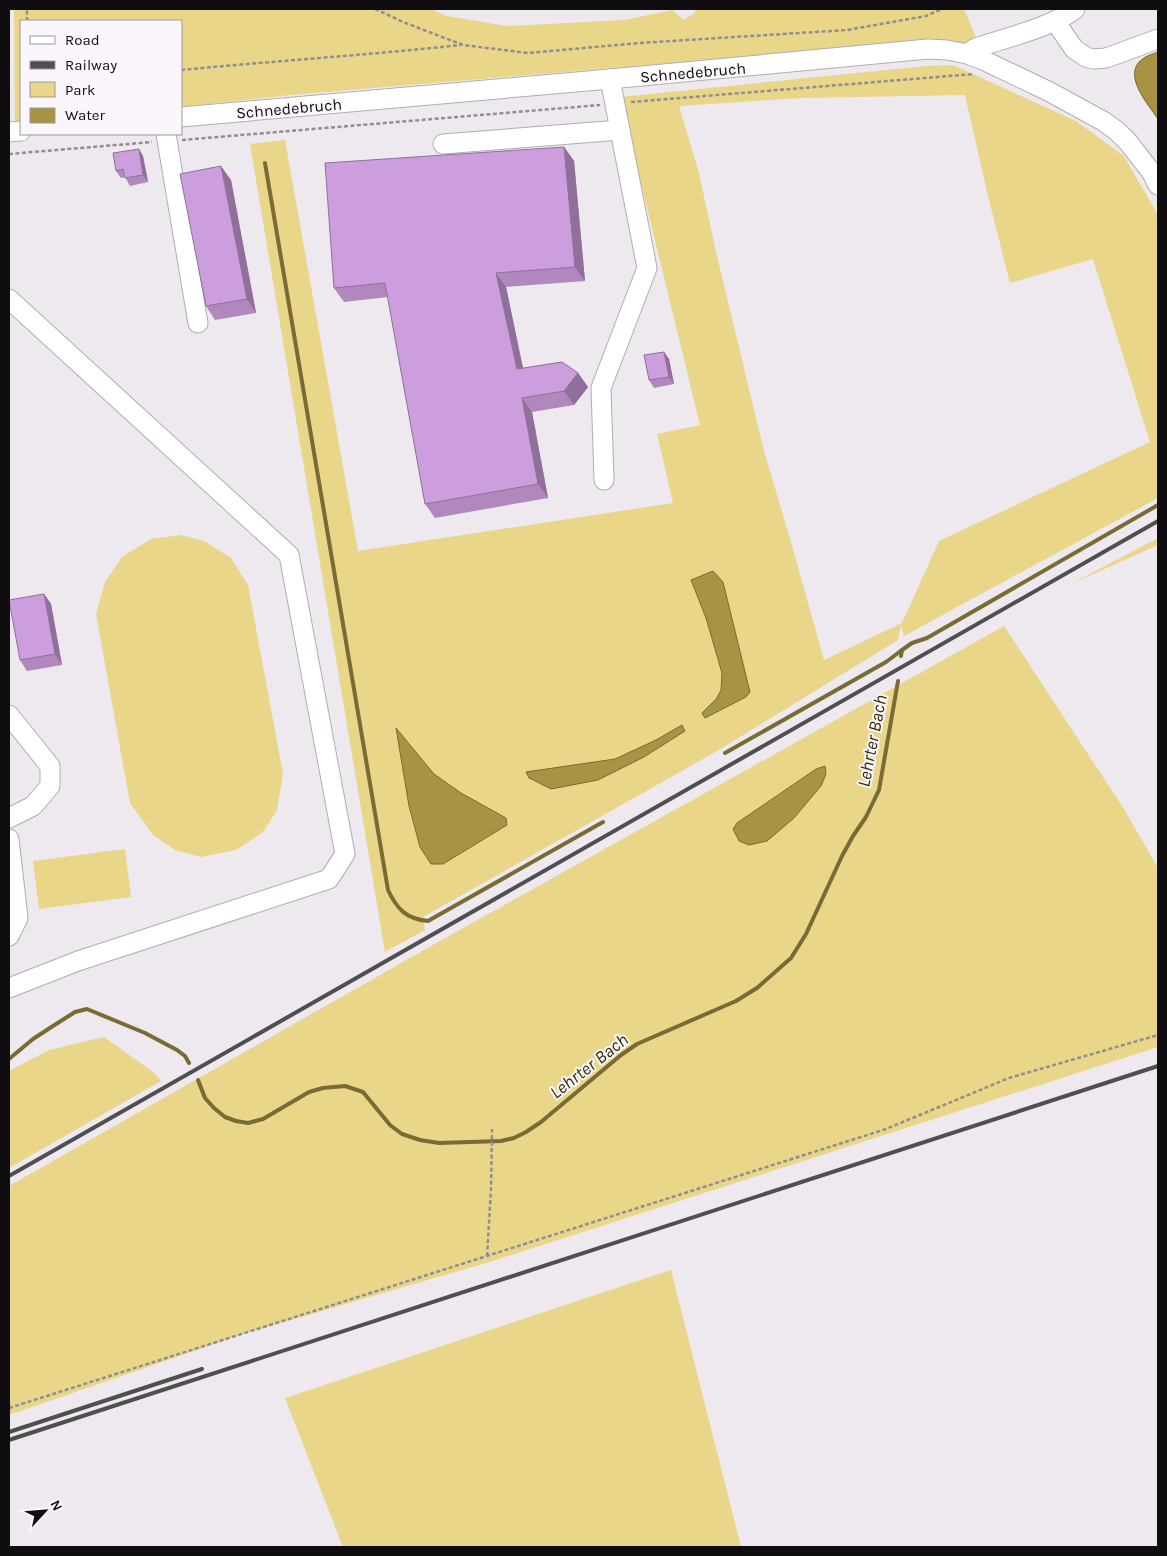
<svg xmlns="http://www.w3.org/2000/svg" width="1167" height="1556" viewBox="0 0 1167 1556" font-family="Karla,sans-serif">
<rect width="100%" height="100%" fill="#ede9ee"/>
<!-- green -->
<g fill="#e9d688" fill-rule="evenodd">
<polygon points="14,9 431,9 447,16 507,26 624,20 672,10 684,20 694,13 697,9 964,9 978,42 958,44 921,42 291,95 181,107 181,21 21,21 21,124 15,125"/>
<path d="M953,65L1076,121L1124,156L1158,215V498L904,636L901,625L898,640L717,751L423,917L425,930L385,952L250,144L285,140L358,551L673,503L657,434L700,425L620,97L926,66ZM965,95L988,196L1010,283L1093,259L1150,442L939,541L902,623L824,660L793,549L764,451L716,252L699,173L679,106L802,98Z"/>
<polygon points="181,535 204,541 231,558 248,585 283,774 277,810 263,832 236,850 201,857 175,850 153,835 130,803 96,614 105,582 122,557 151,539"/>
<polygon points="1158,538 1158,545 1071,584"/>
<polygon points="1004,626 1124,809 1158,868 1158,1047 486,1263 243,1334 9,1415 9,1186 431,946"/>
<polygon points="125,849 131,897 39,909 33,861"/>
<polygon points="104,1037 153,1072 161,1081 9,1168 9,1071 49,1050"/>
<polygon points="671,1270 741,1547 343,1547 285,1398"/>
</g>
<!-- water -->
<g fill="#a79344" stroke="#796b34">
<path d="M1158,52V119C1148,104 1120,73 1144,58C1148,55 1154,54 1158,52Z"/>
<polygon points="713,571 723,582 750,692 746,697 705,718 702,713 717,698 721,690 722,673 706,618 691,580"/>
<polygon points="682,725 685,731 644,757 598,780 551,789 529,778 526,772 615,759 656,740"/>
<polygon points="396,728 434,774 461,793 506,818 507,825 443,864 431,864 420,847 409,806"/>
<polygon points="825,766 826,774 821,786 794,818 767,841 749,845 739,841 733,829 737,823 816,769"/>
</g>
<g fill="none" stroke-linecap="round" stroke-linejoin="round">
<!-- stream -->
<g stroke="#796b34" stroke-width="4">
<path d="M265,163L388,890C397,909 406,919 428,921L603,822"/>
<polyline points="901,656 902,650 912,643 927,638 1158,505"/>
<polyline points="725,753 886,662 902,650"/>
<polyline points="9,1059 33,1039 53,1026 75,1012 87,1009 145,1033 177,1050 185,1056 189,1063"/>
<polyline points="198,1080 205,1098 214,1108 225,1117 236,1121 248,1123 263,1119 309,1092 323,1088 345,1086 363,1092 390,1125 402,1134 420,1140 439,1143 501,1141 514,1138 526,1132 541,1122 621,1055 637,1044 736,1001 757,988 791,958 806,934 842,856 853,836 866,817 879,790 898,681"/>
</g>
<!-- minor casing -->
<g stroke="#b0adb2" stroke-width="21">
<g id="minor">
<polyline points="1055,21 1074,49 1086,57 1093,59 1106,58 1158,39"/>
<path d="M967,54L974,49L982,46C1009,37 1054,26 1075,9"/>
<polyline points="181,117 610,79 928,49 947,50 967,54 983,60 1048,91 1103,121 1117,131 1128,142 1152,173 1158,185"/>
<polyline points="9,132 21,131"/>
<polyline points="166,134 198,323"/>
<polyline points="443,144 620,130"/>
<polyline points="9,299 289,555 345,854 329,879 78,961 9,988"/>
<polyline points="604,480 601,388 647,268 610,79"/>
<polyline points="9,715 50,766 50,786 33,806 9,818"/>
<polyline points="9,839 18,918 9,936"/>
</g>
</g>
<!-- path -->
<g stroke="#918e92" stroke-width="2.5" stroke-dasharray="4 2.5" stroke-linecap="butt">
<polyline points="375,9 403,22 463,45 528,53 639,43 847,30 926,16 942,9"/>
<polyline points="27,21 27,9"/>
<path d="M181,70C274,61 368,55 461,45"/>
<polyline points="631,102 974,74"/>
<polyline points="182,140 600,105"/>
<polyline points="9,154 152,142"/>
<polyline points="487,1256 491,1189 492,1129"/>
<polyline points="9,1408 886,1129 1009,1078 1158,1035"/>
</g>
<!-- minor -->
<use href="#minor" stroke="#fff" stroke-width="19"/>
<!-- rail -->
<g stroke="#504e50" stroke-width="4">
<polyline points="9,1176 1158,521"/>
<polyline points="9,1432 202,1369"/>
<polyline points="9,1440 1158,1066"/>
</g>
</g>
<!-- wall -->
<g fill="#b088be">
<polygon points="564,147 574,161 585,281 506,287 523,368 578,373 588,387 574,405 532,412 548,498 435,518 425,504 388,297 344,302 334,288"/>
<polygon points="139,149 143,156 148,182 130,186 125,177 121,178 116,171"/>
<polygon points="231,180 256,313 215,320 206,306"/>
<polygon points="664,352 669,359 674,384 654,388 649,380"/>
<polygon points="44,594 51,604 62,665 27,671 20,660"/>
</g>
<!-- shaded-wall -->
<g fill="#906f9b">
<polygon points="564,147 574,161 585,281 575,267"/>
<polygon points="139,149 143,156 148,182 143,175"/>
<polygon points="221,166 231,180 256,313 247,299"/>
<polygon points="496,273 506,287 526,383 517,369"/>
<polygon points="664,352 669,359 674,384 669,377"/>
<polygon points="578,373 588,387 574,405 564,391"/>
<polygon points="522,398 532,412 548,498 538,484"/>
<polygon points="44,594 51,604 62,665 55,654"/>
</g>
<!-- building -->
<g fill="#cd9edd" stroke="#906f9b">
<polygon points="564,147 575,267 496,273 517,369 562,362 578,373 564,391 522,398 538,484 425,504 385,283 334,288 325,163"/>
<polygon points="139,149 143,175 125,178 123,169 116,171 113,153"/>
<polygon points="221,166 247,299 206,306 180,174"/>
<polygon points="664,352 669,377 649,380 644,355"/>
<polygon points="44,594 55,654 20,660 9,600"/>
</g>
<g text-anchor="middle" stroke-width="4" stroke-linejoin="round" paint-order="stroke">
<!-- street labels -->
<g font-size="16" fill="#0f0d0f" stroke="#faf6fc">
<text transform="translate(693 72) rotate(-5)" y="6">Schnedebruch</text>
<text transform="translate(289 108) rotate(-5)" y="6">Schnedebruch</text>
</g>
<!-- water labels -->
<g font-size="18" font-style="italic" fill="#352d09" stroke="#faf6fc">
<text transform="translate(872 741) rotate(-79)" y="6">Lehrter Bach</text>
<text transform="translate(589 1066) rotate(-38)" y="6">Lehrter Bach</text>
</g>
</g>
<!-- border -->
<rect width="1167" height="1556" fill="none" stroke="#0f0d0f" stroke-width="20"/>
<!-- legend -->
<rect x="20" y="20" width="162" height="115" fill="#faf6fc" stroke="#9c999d"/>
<rect x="30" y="36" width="25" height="8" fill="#ffffff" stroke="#9c999d"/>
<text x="65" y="45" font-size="15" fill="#0f0d0f">Road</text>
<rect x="30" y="61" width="25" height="8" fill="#504e50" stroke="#9c999d"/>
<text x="65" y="70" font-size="15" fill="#0f0d0f">Railway</text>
<rect x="30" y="82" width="25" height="15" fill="#e9d688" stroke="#9c999d"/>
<text x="65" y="95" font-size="15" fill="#0f0d0f">Park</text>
<rect x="30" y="108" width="25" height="15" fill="#a79344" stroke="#9c999d"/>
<text x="65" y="120" font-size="15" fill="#0f0d0f">Water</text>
<!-- north arrow -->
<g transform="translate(45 1511) rotate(64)" stroke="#faf6fc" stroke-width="4" paint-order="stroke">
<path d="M0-4L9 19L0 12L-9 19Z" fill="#0f0d0f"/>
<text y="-8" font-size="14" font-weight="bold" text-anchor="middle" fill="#0f0d0f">N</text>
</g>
</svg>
